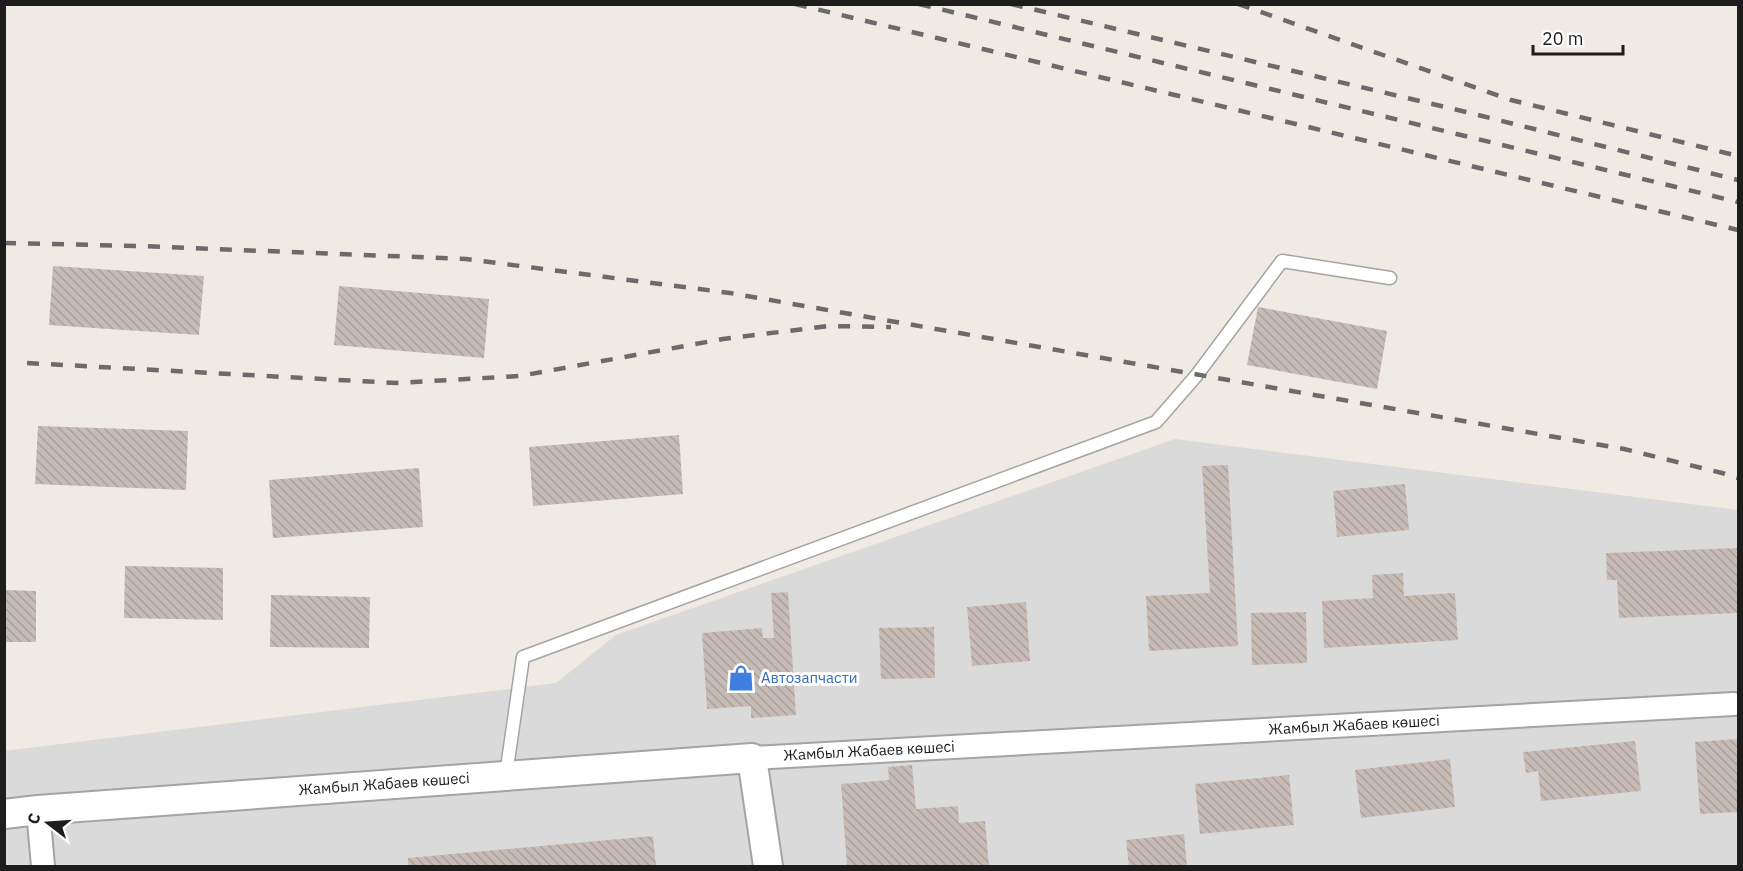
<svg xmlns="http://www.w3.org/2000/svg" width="1743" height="871" viewBox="0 0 1743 871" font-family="'IBM Plex Sans',sans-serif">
<defs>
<pattern id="building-back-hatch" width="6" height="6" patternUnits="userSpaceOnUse" patternTransform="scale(1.5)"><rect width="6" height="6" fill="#c7bcb5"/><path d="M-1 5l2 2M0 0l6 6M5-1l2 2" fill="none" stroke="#aaa19b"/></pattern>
</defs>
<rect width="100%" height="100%" fill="#efeae2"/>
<!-- residential -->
<polygon fill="#dbdada" points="1175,439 1738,510 1738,866 5,866 4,751 556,683 616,635"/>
<!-- building -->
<g fill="url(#building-back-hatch)">
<polygon points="53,266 204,276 199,335 49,325"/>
<polygon points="339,286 489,299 484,358 334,345"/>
<polygon points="1258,307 1387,331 1377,389 1247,365"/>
<polygon points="38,426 188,431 186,490 35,484"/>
<polygon points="679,435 683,494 533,506 529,447"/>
<polygon points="1228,465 1238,646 1149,651 1146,596 1210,593 1202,466"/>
<polygon points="419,468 423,527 273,538 269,480"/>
<polygon points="1405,484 1409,530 1337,537 1333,491"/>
<polygon points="1738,548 1738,613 1619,618 1617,580 1607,580 1606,553"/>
<polygon points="125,566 223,568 223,620 124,618"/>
<polygon points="1403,573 1404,596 1455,593 1458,640 1324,648 1322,601 1373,598 1372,575"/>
<polygon points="4,590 36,591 36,642 4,642"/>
<polygon points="788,592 796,715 751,718 751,706 707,709 702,633 762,628 763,638 774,638 771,593"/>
<polygon points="271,595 370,597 369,648 270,647"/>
<polygon points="1026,602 1030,661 972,666 967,607"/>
<polygon points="1306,612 1307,663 1252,665 1251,613"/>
<polygon points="934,627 935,678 881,679 879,628"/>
<polygon points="1738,739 1738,812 1700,814 1695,742"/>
<polygon points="1635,741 1641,791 1541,801 1538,771 1526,773 1523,752"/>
<polygon points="1450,759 1455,807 1361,818 1355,770"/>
<polygon points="912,765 916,809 958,806 959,823 985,821 989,866 847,866 841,784 889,780 888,767"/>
<polygon points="1289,775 1294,825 1200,834 1195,784"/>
<polygon points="1184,834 1187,866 1129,866 1126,840"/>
<polygon points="653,836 656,866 408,866 408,858"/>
</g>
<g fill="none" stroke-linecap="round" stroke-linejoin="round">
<!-- service casing -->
<g stroke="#a4a4a4" stroke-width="15">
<polyline id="service" points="506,775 523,657 1156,422 1196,376 1282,261 1390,278"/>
</g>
<!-- minor casing -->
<g stroke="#a4a4a4" stroke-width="26">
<g id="minor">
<polyline points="752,758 1734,704"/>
<polyline points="38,810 43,866"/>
</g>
</g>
<!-- tertiary casing -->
<g stroke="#a4a4a4" stroke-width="32">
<polyline id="tertiary" points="4,814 38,810 752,758 768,866"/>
</g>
<!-- service -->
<use href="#service" stroke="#fff" stroke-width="12"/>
<!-- minor -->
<use href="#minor" stroke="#fff" stroke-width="22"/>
<!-- tertiary -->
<use href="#tertiary" stroke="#fff" stroke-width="28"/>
<!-- rail -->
<g stroke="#6b6b6b" stroke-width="4.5" stroke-dasharray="12 12" stroke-linecap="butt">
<polyline points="795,4 1738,230"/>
<polyline points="919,4 1738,202"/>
<polyline points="1011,4 1466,112 1738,180"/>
<polyline points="1238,4 1511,100 1738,156"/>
<polyline points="4,243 139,246 466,259 730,293 1624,449 1722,473 1738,478"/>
<polyline points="27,363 396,383 520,376 723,339 828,326 891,327"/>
</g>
</g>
<!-- icons -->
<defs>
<g id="shop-bare" transform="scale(2.07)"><path d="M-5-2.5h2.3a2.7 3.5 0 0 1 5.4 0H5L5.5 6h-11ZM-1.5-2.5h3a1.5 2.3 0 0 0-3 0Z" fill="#3f7fe0" stroke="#fff" stroke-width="2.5" paint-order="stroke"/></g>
</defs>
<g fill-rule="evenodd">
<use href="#shop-bare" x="741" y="678"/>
</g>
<g text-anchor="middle" stroke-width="6" stroke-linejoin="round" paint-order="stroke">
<!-- shop labels -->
<g font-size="15" fill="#366cbe" stroke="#fff" text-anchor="start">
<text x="761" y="683">Автозапчасти</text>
</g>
<!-- street labels -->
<g font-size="15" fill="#1d1d1d" stroke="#fff">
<text transform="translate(1354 725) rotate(-3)" y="5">Жамбыл Жабаев көшесі</text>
<text transform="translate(869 751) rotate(-3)" y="5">Жамбыл Жабаев көшесі</text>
<text transform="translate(384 784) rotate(-4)" y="5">Жамбыл Жабаев көшесі</text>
</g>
</g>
<!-- border -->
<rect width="1743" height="871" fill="none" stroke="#1d1d1d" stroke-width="12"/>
<!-- north arrow -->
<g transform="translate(48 823) rotate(287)" stroke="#ffffff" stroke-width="4.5" paint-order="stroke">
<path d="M0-4.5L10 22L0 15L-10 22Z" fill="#1d1d1d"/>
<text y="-9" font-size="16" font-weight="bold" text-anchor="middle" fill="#1d1d1d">С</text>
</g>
<!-- scale -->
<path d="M1533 45v9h90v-9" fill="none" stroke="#1d1d1d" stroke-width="3"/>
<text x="1542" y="45" font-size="18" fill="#1d1d1d" stroke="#ffffff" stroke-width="4.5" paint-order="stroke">20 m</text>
</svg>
